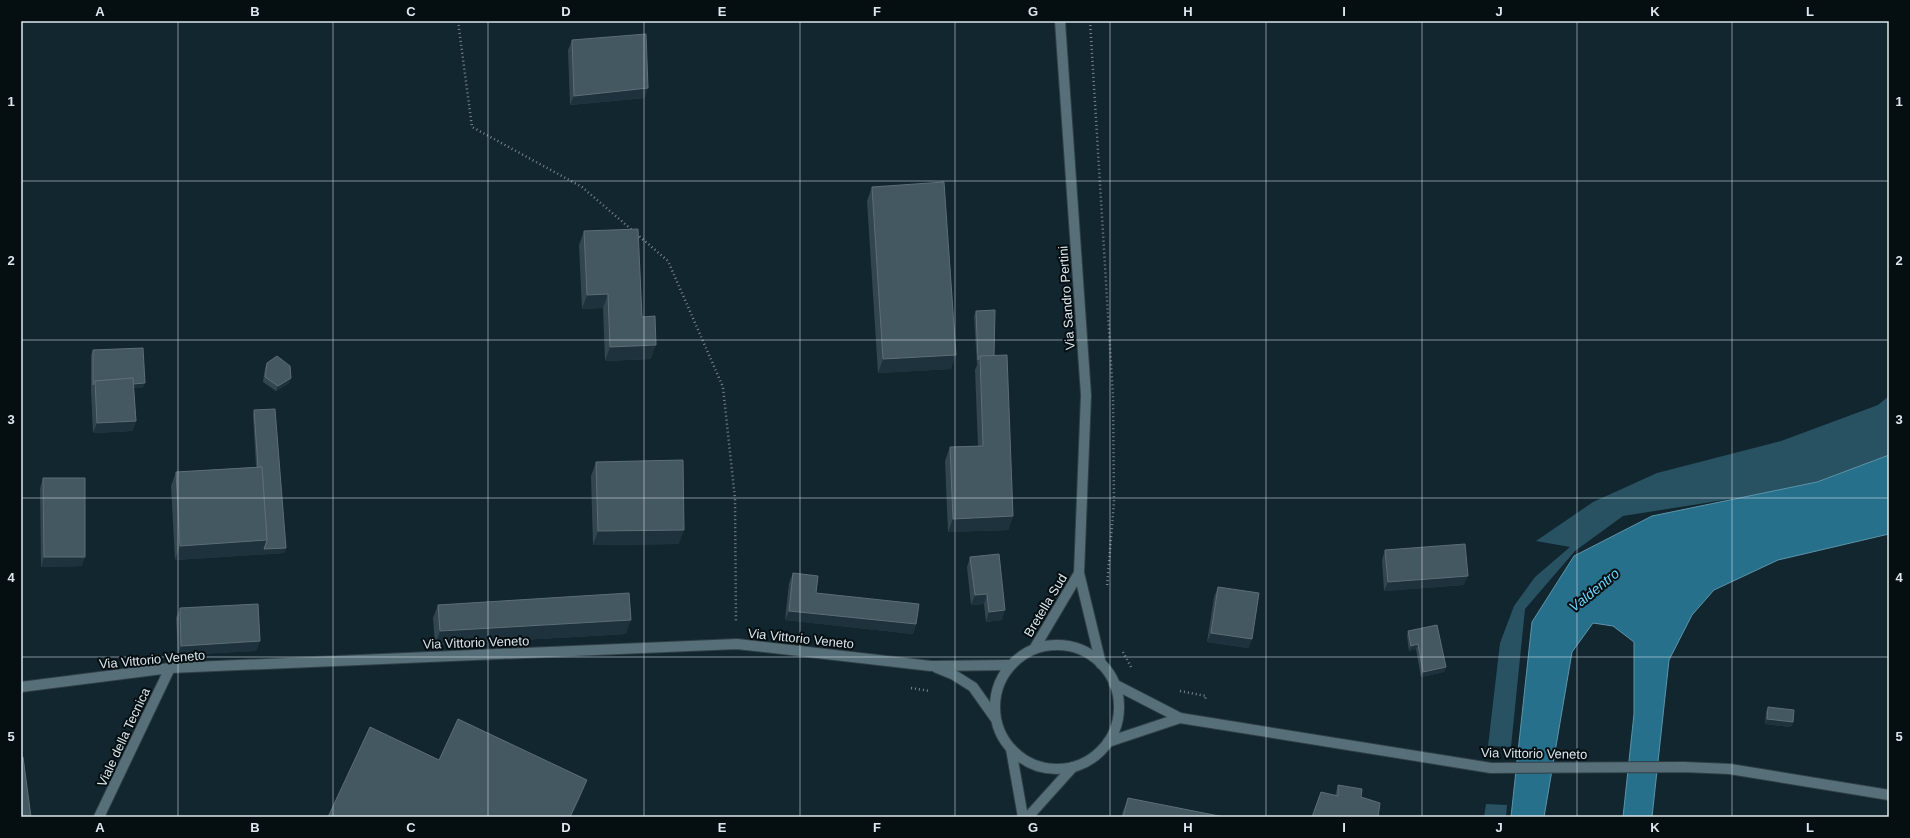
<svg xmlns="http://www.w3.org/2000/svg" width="1910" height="838" viewBox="0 0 1910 838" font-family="Arial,sans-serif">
<rect width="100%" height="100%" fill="#11262f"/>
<!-- green -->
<g fill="#285162">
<polygon points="1889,396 1889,455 1817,482 1756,495 1623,516 1575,551 1525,609 1511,747 1488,746 1500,643 1514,606 1535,577 1570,547 1536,541 1593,502 1657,473 1781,441 1878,405"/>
<polygon points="1486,804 1507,805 1506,817 1484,817"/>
</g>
<!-- water -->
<polygon fill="#27708c" stroke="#5d94a9" points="1889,455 1889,534 1778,560 1714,590 1692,615 1669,660 1652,817 1623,817 1634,714 1634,642 1613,626 1593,623 1572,652 1544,817 1511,817 1532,622 1574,556 1652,516 1817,482"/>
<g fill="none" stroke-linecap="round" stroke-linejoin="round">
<!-- minor casing -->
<g stroke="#303f46" stroke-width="12">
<polyline id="minor" points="99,817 170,668"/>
</g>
<!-- tertiary casing -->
<g stroke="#303f46" stroke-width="12">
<g id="tertiary">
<polyline points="937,668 954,675 973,687 995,718"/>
<polyline points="1114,684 1180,718 1491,768 1684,767 1730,769 1889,795"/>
<polyline points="21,687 170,668 737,644 931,666 1010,665"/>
<polyline points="1108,742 1180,718"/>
</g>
</g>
<!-- secondary casing -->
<g stroke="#303f46" stroke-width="12">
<g id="secondary">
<polyline points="1060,21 1086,395 1079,573 1101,664"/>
<circle cx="1057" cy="707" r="62"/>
<polyline points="1034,649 1079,573"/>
<polyline points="1011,749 1023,817"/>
<polyline points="1028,817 1073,767"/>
</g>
</g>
<!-- path -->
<g stroke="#788890" stroke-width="2.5" stroke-dasharray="1 3" stroke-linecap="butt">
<polyline points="458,21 472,127 582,187 668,261 723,387 735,499 736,622"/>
<polyline points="1090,21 1113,396 1114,502 1107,587"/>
<polyline points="1123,652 1131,667"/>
<polyline points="911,688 930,691"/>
<polyline points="1180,691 1206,696 1205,700"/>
</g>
<!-- minor -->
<use href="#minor" stroke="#576f79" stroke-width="10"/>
<!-- tertiary -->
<use href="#tertiary" stroke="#576f79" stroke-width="10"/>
<!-- secondary -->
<use href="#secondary" stroke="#576f79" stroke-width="10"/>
</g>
<!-- wall -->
<g fill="#324650">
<polygon points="572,40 645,98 570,105 568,50"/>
<polygon points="872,187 951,369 878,373 867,201"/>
<polygon points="584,231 642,317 651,359 605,361 603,308 582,309 579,245"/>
<polygon points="976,311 994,356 1013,516 1008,530 948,532 945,461 950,447 978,446 975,370 977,365 974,316"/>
<polygon points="93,350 143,388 133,388 136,421 132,431 93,433 91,390 91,355"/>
<polygon points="267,363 291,378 289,383 276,391 263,382 265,368"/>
<polygon points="254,410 286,548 284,553 175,560 171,486 176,472 256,467 253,415"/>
<polygon points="596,462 679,544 593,545 591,476"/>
<polygon points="43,478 82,566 41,567 40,488"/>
<polygon points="1385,550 1464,585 1384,591 1382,560"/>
<polygon points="970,557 1002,620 986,622 984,604 971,605 967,567"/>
<polygon points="793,573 816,593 916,624 913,634 785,620 789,583"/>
<polygon points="1218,587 1252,639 1248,648 1207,642 1214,597"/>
<polygon points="438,605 626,634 435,645 433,618"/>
<polygon points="180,608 260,641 256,651 178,655 176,618"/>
<polygon points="1408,631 1446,667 1444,672 1421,677 1416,649 1409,651 1407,636"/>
<polygon points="1768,707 1793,722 1791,727 1765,724 1766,712"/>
<polygon points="1338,785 1361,797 1378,817 1312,817 1321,792 1335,796"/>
<polygon points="1128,798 1224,817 1121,817 1123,811"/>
</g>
<!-- shaded-wall -->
<g fill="#1d323c">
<polygon points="648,88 645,98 570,105 574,96"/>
<polygon points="608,294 603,308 582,309 587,295"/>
<polygon points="656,345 651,359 605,361 610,347"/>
<polygon points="956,355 951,369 878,373 883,359"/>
<polygon points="291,378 289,383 276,391 278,386"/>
<polygon points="145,383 143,388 95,390 95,385"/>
<polygon points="136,421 132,431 93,433 97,423"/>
<polygon points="1013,516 1008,530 948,532 953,519"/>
<polygon points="684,530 679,544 593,545 598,531"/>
<polygon points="267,540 286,548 284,553 175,560 180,546"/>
<polygon points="44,557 85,557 82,566 41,567"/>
<polygon points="1468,576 1464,585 1384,591 1388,582"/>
<polygon points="987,594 984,604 971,605 975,595"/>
<polygon points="1005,610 1002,620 986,622 989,612"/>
<polygon points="789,611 916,624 913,634 785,620"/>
<polygon points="631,620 626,634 435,645 440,631"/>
<polygon points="1211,633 1252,639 1248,648 1207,642"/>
<polygon points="260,641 256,651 178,655 181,646"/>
<polygon points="1418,644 1416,649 1409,651 1411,646"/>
<polygon points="1446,667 1444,672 1421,677 1423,672"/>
<polygon points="1767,719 1793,722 1791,727 1765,724"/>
<polygon points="587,780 581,797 571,817 570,817"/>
</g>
<!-- building -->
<g fill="#445861" stroke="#5c6e77">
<polygon points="646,34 648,88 574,96 572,40"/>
<polygon points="944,182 956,355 883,359 872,187"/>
<polygon points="638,229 642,317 655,316 656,345 610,347 608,294 587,295 584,231"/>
<polygon points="995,310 994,356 980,356 978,360 976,311"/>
<polygon points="143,348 145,383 133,384 133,378 95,381 93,385 93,350"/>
<polygon points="1007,355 1013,516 953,519 950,447 983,446 980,356"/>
<polygon points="277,356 290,366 291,378 278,386 265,377 267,363"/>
<polygon points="133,378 136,421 97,423 95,381"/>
<polygon points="275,409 286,548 264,549 267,540 262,467 258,467 254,410"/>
<polygon points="683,460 684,530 598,531 596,462"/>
<polygon points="262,467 267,540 180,546 176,472"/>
<polygon points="43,478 85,478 85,557 44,557"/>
<polygon points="1465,544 1468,576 1388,582 1385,550"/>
<polygon points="999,554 1005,610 989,612 987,594 975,595 970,557"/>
<polygon points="793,573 818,576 816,593 919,604 916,624 789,611"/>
<polygon points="1218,587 1259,593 1252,639 1211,633"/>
<polygon points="629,593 631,620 440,631 438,605"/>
<polygon points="258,604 260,641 181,646 180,608"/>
<polygon points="1437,625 1446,667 1423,672 1418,644 1411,646 1408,631"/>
<polygon points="1768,707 1794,710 1793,722 1767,719"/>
<polygon points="458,719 587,780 570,817 540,817 539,816 538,817 328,817 370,727 439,760"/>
<polygon points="23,757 31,817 21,817 21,758"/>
<polygon points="1338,785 1362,789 1361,797 1380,803 1378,817 1312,817 1321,792 1338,796"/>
<polygon points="1128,798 1224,817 1123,817"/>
</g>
<!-- grid -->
<path fill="none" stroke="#dce8ee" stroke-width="1" stroke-opacity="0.55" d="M178,21V817M333,21V817M488,21V817M644,21V817M800,21V817M955,21V817M1110,21V817M1266,21V817M1422,21V817M1577,21V817M1732,21V817M21,181H1889M21,340H1889M21,498H1889M21,657H1889"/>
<g text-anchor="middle" stroke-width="4" stroke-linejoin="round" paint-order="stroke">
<!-- street labels -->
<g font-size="13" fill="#dce8ee" stroke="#050e11">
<text transform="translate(1066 298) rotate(-94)" y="5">Via Sandro Pertini</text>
<text transform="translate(1045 605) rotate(-59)" y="5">Bretella Sud</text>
<text transform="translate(801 638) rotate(6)" y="5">Via Vittorio Veneto</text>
<text transform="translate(476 642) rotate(-2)" y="5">Via Vittorio Veneto</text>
<text transform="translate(152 659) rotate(-5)" y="5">Via Vittorio Veneto</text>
<text transform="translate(123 737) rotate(-65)" y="5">Viale della Tecnica</text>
<text transform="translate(1534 753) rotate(1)" y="5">Via Vittorio Veneto</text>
</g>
<!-- water labels -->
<g font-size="14" font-style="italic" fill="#6dd5fe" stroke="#050e11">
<text transform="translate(1594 590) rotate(-39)" y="5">Valdentro</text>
</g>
</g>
<!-- border -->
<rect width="1910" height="838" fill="none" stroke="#050e11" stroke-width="44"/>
<rect x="22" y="22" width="1866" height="794" fill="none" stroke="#dce8ee" stroke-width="1.5"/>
<g font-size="13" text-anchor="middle" font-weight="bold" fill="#dce8ee">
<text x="100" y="16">A</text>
<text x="255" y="16">B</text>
<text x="411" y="16">C</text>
<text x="566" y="16">D</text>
<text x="722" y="16">E</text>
<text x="877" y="16">F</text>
<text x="1033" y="16">G</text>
<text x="1188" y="16">H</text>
<text x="1344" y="16">I</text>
<text x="1499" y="16">J</text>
<text x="1655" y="16">K</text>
<text x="1810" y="16">L</text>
<text x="11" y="106">1</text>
<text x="1899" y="106">1</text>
<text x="11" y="265">2</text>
<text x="1899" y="265">2</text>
<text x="11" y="424">3</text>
<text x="1899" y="424">3</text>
<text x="11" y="582">4</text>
<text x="1899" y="582">4</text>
<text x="11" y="741">5</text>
<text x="1899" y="741">5</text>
<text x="100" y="832">A</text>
<text x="255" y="832">B</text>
<text x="411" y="832">C</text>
<text x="566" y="832">D</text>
<text x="722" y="832">E</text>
<text x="877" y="832">F</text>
<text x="1033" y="832">G</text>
<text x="1188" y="832">H</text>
<text x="1344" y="832">I</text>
<text x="1499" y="832">J</text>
<text x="1655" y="832">K</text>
<text x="1810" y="832">L</text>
</g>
</svg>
